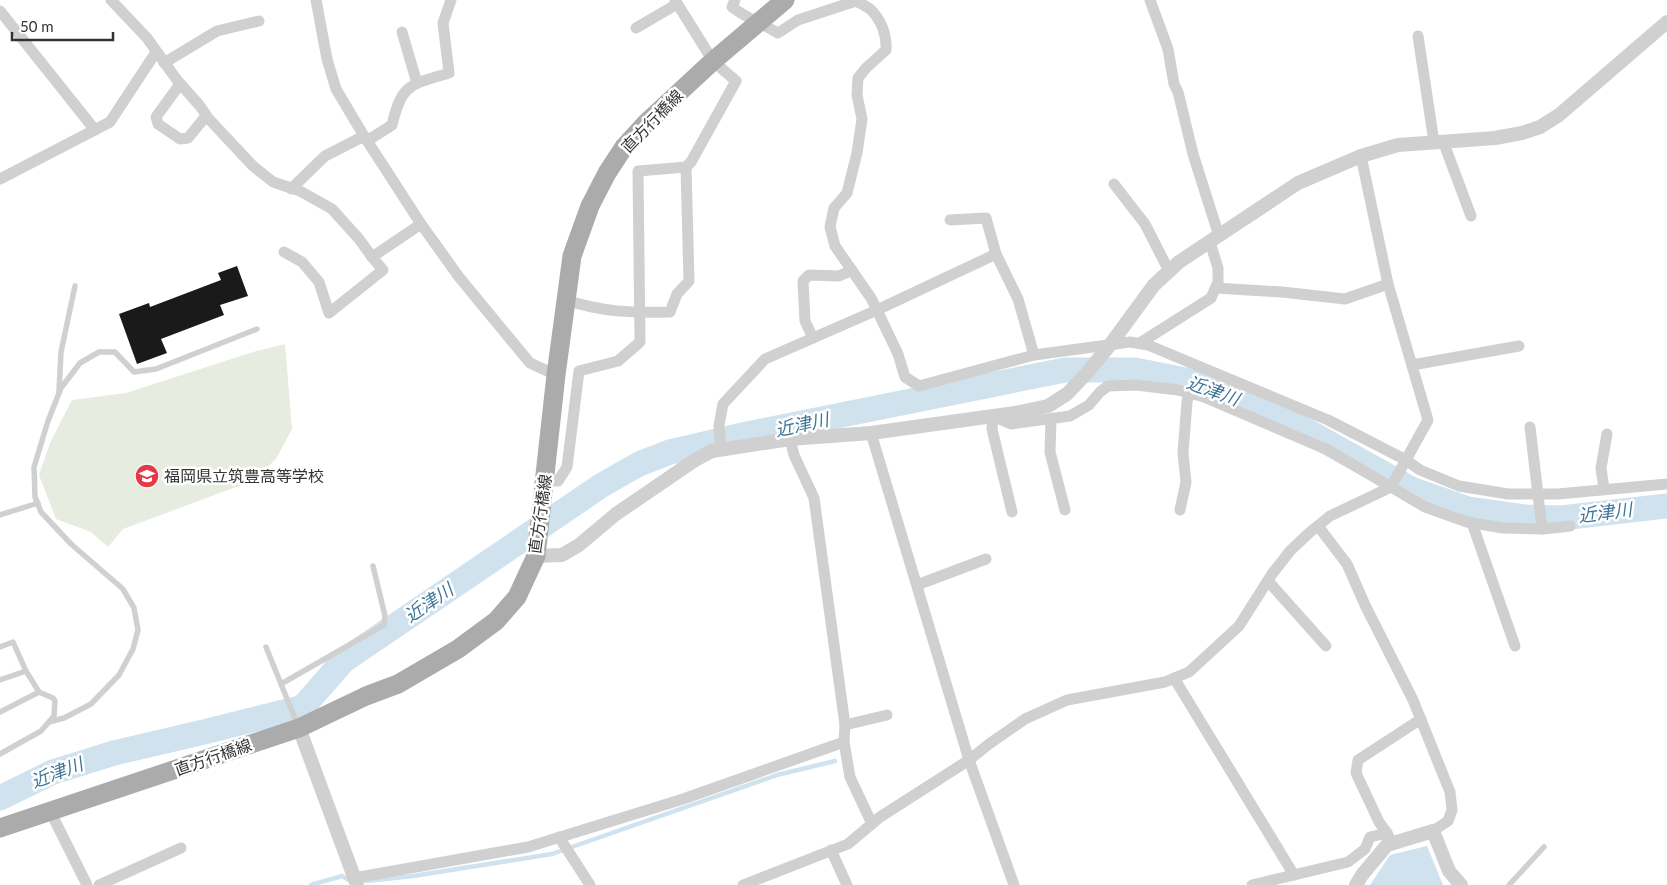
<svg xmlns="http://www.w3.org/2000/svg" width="1667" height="885" viewBox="0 0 1667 885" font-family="Lato,'Noto Sans JP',sans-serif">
<rect width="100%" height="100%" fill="#fff"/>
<!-- green -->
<polygon fill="#e6ecdf" points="285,344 292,429 276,459 252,481 123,529 108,547 91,532 56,519 39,475 50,443 72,400 126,393 253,352"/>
<!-- water -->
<polygon fill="#cfe2ee" points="1427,846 1443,885 1370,885 1390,855"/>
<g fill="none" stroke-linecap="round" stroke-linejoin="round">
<!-- stream -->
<g stroke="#cfe2ee" stroke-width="4.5">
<polyline points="366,881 413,876 552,854 777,775 835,761"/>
<polyline points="311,885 342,876 349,880 353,881"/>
</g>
<!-- river -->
<polyline stroke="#cfe2ee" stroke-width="25" points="0,798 53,772 114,753 204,732 303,707 343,661 602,485 639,464 670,452 747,434 1065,370 1135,370 1205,384 1298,426 1411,489 1468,509 1525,517 1561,518 1667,506"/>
</g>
<!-- building -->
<polygon fill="#1a1a1a" points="237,266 248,296 220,305 224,315 161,339 167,353 137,364 119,314 149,303 150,307 221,280 218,273"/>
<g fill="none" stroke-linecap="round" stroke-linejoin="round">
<!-- service -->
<g stroke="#d0d0d0" stroke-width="5.5">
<polyline points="59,391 61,352 75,286"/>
<polyline points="0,515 38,503"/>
<polyline points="0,647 13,642 26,671"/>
<polyline points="266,647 298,726"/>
<polyline points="0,680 26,671 39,692"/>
<polyline points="281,684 384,625 385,616 373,566"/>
<polyline points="0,712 39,692 53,698 55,701 54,716 41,731 0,754"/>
<polyline points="49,722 64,718 91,704 119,675 133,649 138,630 134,608 123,589 71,544 41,512 35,497 34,467 48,421 61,388 80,363 99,352 115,352 134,372 156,369 257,329"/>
<polyline points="1509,885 1544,847"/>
</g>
<!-- minor -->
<g stroke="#d0d0d0" stroke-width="11">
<polyline points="111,0 147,38 177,80 200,106 208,118 253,166 273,182 300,191 332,209 359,239 372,257 421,224"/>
<polyline points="316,0 327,59 336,89 364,136 421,224 459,277 530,363 556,375"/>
<path d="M735,0L732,7C746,18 763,24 778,33L798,20L856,1C860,3 866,6 870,9C881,19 887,35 886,50L866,68L858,78L857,95L862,119L857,153L847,193L834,208L830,227L835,246L871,298L877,310L898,354L905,377L919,386L1034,355L1130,342L1148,345L1328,420L1406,460L1420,470L1459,486L1508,494H1558L1667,484"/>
<polyline points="1150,0 1168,49 1174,84 1178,92 1193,154 1219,236"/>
<polyline points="0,11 95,130"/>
<polyline points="636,28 677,4"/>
<polyline points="402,32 417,83"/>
<polyline points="1418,36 1434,142"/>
<polyline points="164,63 217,31 259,21"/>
<polyline points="180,84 156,117 158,124 180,139 188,138 206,116"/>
<path d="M367,141L392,125C402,83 410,85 449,73L443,23L451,0"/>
<polyline points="1443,141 1471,216"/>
<polyline points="0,179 110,122 156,52"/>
<polyline points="1114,184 1145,224 1169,271"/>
<polyline points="291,189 325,156 364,136"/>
<polyline points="950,220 986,218 996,254"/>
<polyline points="284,252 302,262 319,282 329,313 383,270 372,257"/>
<polyline points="1216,288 1282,292 1345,299 1388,284"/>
<path d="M566,300C602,312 632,313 670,312L677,294L689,281L686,167"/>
<polyline points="813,338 805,321 803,281 809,275 839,276 852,270"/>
<polyline points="1140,343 1211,298 1218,282 1218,268 1210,242"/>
<polyline points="1412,365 1519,346"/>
<polyline points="1051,419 1050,452 1065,510"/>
<polyline points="1530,427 1542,529"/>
<polyline points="871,433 969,760 1014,885"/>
<polyline points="721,450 719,425 723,404 765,359 877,310 996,254 1018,299 1034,355"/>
<polyline points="545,481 558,481 567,467 579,371 618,361 640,342 638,171 686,167 691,162 736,81 713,61 675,0"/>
<polyline points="1604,489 1601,468 1607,434"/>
<polyline points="1180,510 1186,482 1183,453 1187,402 1189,393"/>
<polyline points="1012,512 992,429 993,416 1011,424 1070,416 1089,405 1100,392 1108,386 1136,385 1178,390 1204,397 1328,450 1425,507 1467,522 1503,528 1544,529 1570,526"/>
<polyline points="1472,523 1515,646"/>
<polyline points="1318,526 1347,564 1365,605 1413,700 1450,792 1452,810 1448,821 1433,831"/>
<polyline points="1268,581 1326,646"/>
<polyline points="917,585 986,559"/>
<polyline points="1174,678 1294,875"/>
<polyline points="845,725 887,715"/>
<polyline points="844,742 850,777 872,824"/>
<polyline points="50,811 87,885"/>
<polyline points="1387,833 1379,822 1356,773 1358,760 1421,719"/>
<polyline points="559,837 590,885"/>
<polyline points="831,850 847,885"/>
<polyline points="354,878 528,847 683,799 844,742 845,725 814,498 794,455 790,439"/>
<polyline points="99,885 181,848"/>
<polyline points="743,885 848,844 880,817 969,760 989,744 1025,719 1067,700 1165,682 1189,672 1239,626 1272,574 1290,551 1309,533 1330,516 1391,487 1428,420 1388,284 1361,156"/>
<polyline points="1252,885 1348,862 1365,849 1370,837 1387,833 1392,843"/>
</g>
<!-- tertiary -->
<g stroke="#d0d0d0" stroke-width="14">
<polyline points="536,556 562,555 579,545 616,514 695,460 712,451 790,439 871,433 1015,413 1048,406 1067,394 1086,374 1110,345 1154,285 1179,262 1298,183 1361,156 1398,145 1495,138 1522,133 1540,127 1559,115 1667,22"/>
<polyline points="299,728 357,885"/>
<polyline points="1356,885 1362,875 1387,845 1433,831 1449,871 1461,885"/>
</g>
<!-- primary -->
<polyline stroke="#ababab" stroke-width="19" points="0,828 299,728 366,696 398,684 458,649 496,621 517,597 536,556 556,375 572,256 590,206 607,173 624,147 646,123 713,61 785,0"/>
</g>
<!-- icons -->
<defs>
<g id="school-disc" transform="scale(1.25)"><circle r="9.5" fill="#e63946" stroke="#fff"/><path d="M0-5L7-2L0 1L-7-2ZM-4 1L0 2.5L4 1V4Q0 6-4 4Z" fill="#fff"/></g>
</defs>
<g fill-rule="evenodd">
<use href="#school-disc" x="147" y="476"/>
</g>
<g text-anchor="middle" stroke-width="5" stroke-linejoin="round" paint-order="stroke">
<!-- street labels -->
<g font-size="16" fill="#333" stroke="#fff">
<text transform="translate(652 121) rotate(-46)" y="6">直方行橋線</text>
<text transform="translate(540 514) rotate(-82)" y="6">直方行橋線</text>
<text transform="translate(213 757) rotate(-19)" y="6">直方行橋線</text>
</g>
<!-- poi labels -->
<g font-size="16" fill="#333" stroke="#fff" text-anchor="start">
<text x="164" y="482">福岡県立筑豊高等学校</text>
</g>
<!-- water labels -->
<g font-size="18" font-style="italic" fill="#3f7597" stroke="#fff">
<text transform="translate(1213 391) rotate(20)" y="6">近津川</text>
<text transform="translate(802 425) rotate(-12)" y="6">近津川</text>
<text transform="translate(1605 513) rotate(-7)" y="6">近津川</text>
<text transform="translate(429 603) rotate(-34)" y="6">近津川</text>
<text transform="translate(57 773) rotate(-21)" y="6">近津川</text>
</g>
</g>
<!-- scale -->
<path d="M12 32v8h101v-8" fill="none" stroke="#333333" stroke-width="2.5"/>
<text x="20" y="32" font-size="15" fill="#333333" stroke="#ffffff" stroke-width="4" paint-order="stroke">50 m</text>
</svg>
